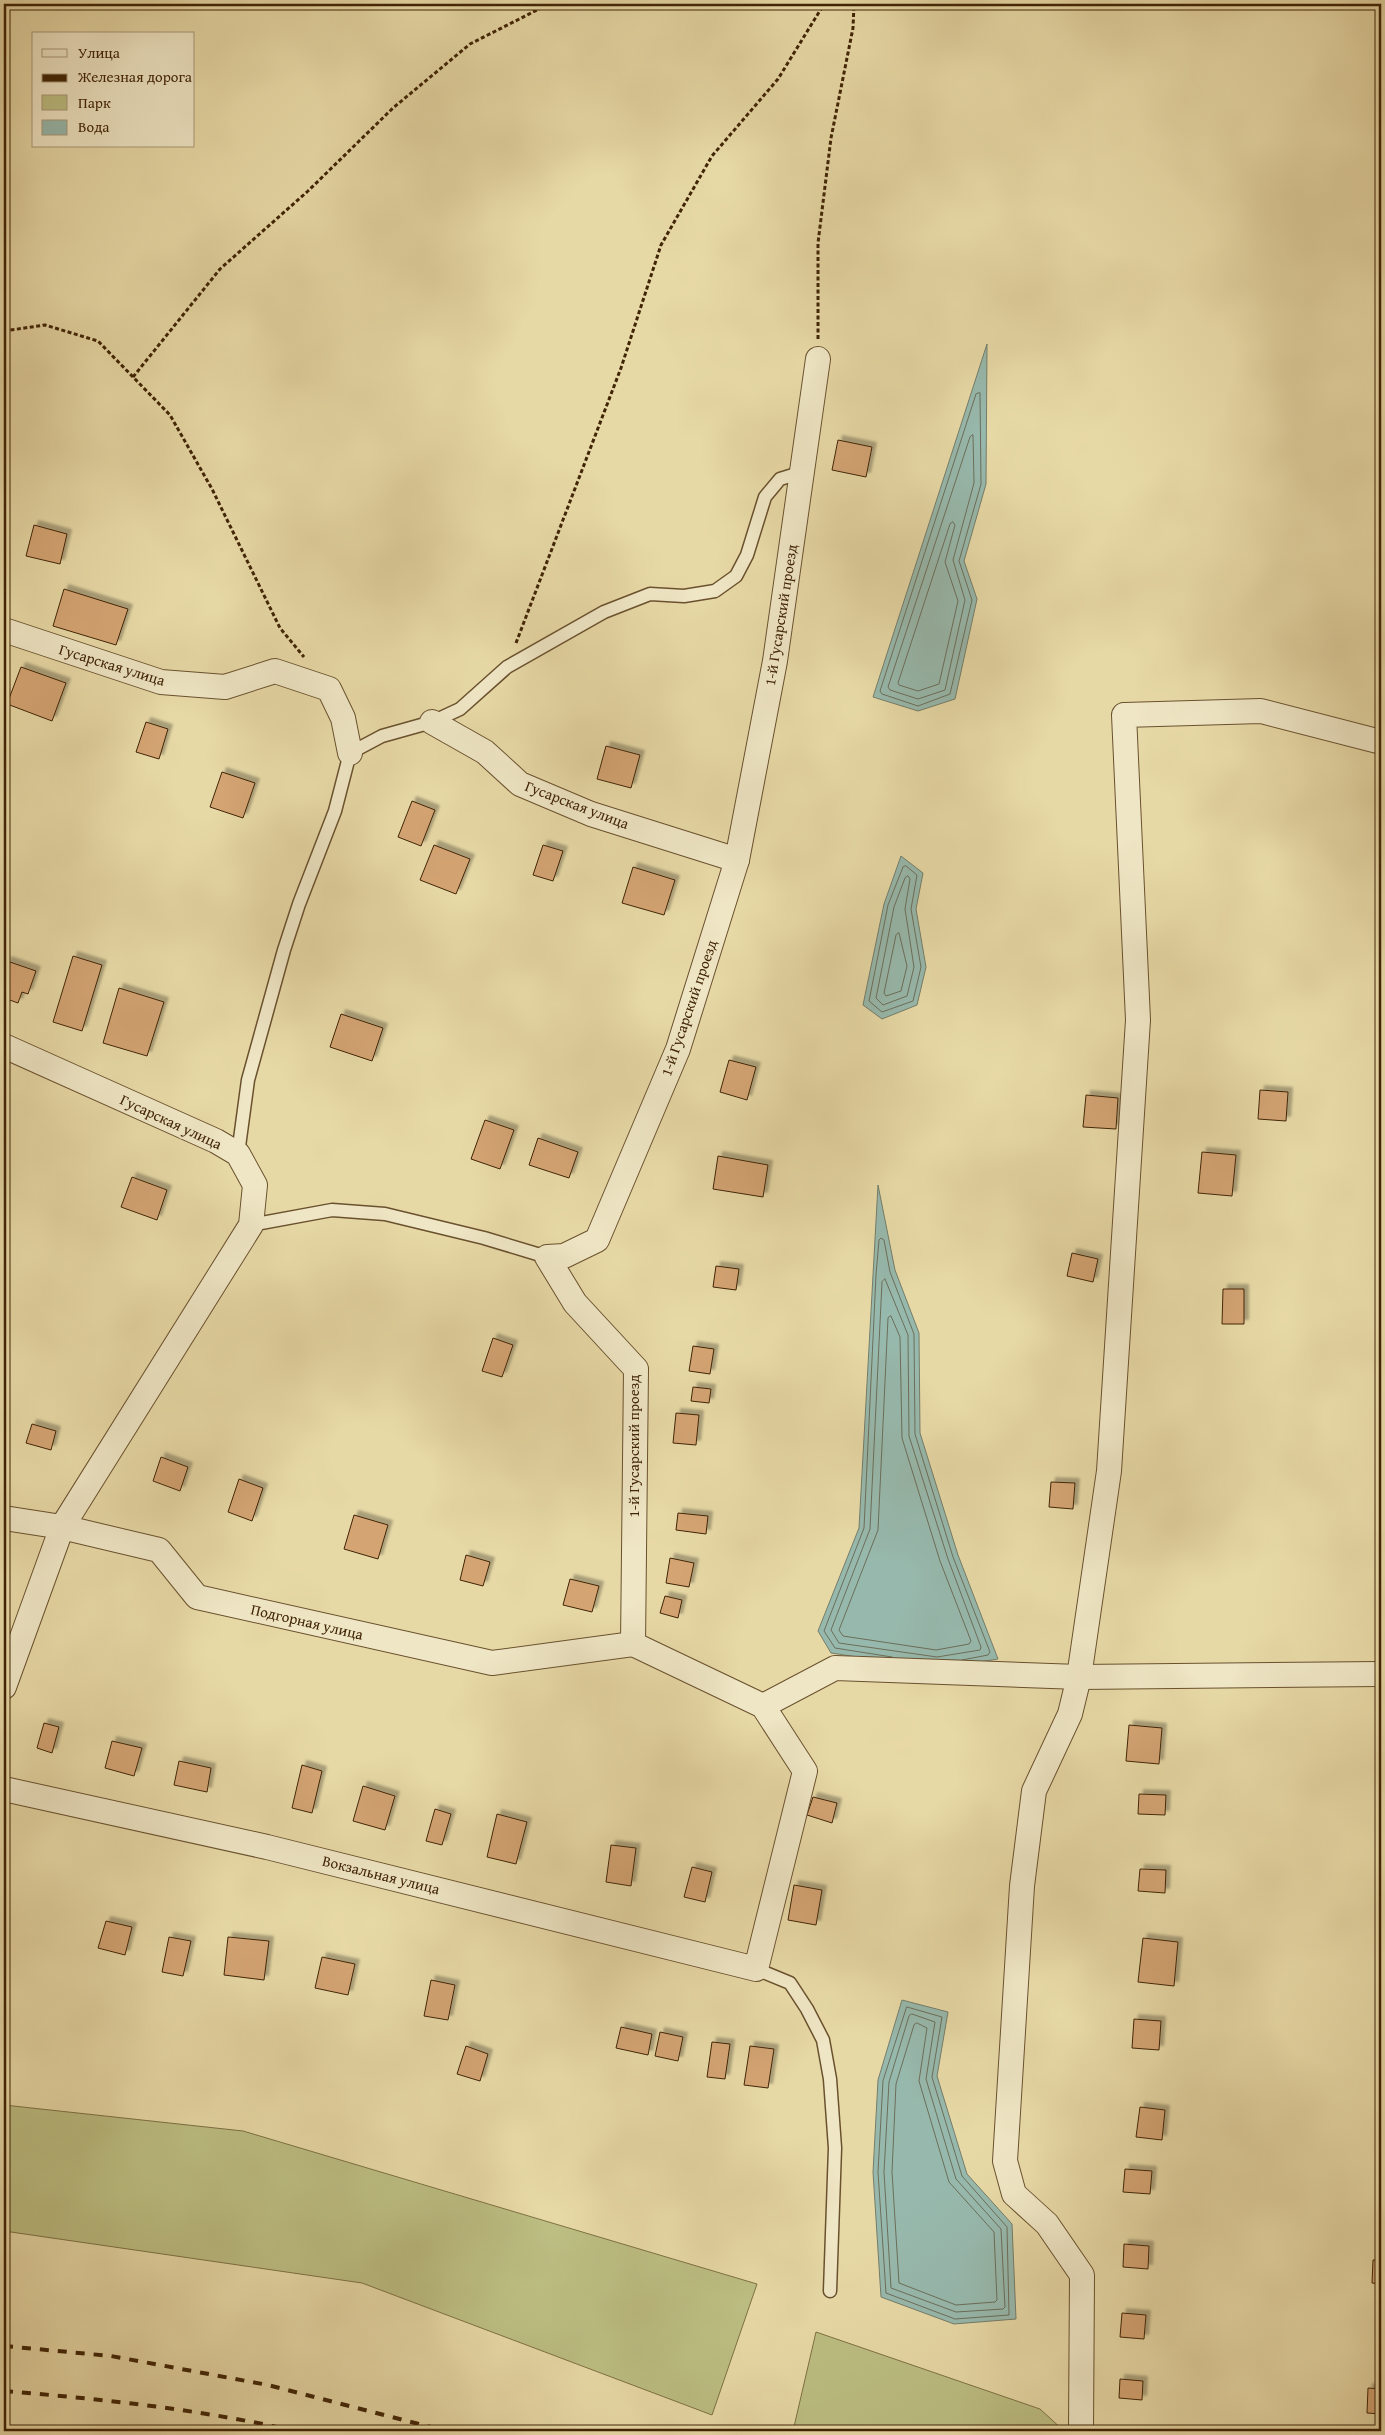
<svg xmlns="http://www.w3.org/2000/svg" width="1385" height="2435" viewBox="0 0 1385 2435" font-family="'Gentium Book Plus',serif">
<defs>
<filter id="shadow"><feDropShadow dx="4.5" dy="-4.5" stdDeviation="1" flood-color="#0004"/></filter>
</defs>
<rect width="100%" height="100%" fill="#e7d9a6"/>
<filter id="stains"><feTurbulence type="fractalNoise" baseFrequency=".004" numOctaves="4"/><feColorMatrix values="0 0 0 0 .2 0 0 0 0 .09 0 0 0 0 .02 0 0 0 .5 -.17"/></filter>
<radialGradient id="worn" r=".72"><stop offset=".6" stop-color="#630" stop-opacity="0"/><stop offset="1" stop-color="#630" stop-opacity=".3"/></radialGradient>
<!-- green -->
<g fill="#bcbe82" stroke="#7e7144">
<polygon points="4,2105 243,2131 757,2284 712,2415 362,2283 4,2231"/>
<polygon points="816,2332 1040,2409 1064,2431 793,2431"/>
</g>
<!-- water -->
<g fill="#97b9ad" stroke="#747d6a">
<polygon points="987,344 986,484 964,561 977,599 955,699 918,711 873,697"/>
<polygon points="901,856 923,873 916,909 926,967 917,1005 882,1019 863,1005 884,904"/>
<polygon points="878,1185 895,1270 919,1333 920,1433 958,1555 998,1659 937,1669 831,1653 818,1631 859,1528"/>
<polygon points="902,2000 948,2012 937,2076 967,2174 1012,2224 1016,2319 954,2324 881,2297 873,2172 878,2080"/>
</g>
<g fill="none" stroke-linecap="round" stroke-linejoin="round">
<!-- shore -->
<g stroke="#6c6e5a" stroke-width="1">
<polygon points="980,393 981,484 959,561 972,600 950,694 918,706 882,694 880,691 976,394"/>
<polygon points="973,435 974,483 953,560 965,600 945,690 918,699 890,690 888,687 970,437"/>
<polygon points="953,522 955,525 945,562 958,601 939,684 918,691 899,685 898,683 950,524"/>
<polygon points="906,866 917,875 911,909 921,967 913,1001 882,1012 869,1001 888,905 903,867"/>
<polygon points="908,876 910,879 905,909 914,967 907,996 883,1005 876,998 894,907 905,878"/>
<polygon points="899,933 907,966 901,991 886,996 884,993 896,935"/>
<polygon points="885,1279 908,1335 909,1436 948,1559 981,1647 980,1650 937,1657 839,1643 831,1630 870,1529 882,1282"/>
<polygon points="891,1316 900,1337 902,1438 940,1561 971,1641 969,1644 936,1650 843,1636 839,1630 878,1530 888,1318"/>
<polyline points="892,1657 835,1648 824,1631 864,1528 876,1275 879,1240 881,1238 884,1240 890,1272 914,1334 915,1434 953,1557 990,1652 988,1655 962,1660"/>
<polygon points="907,2007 942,2017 932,2077 962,2176 1007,2227 1009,2315 955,2319 886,2293 878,2172 883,2081"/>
<polygon points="912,2014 935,2022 926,2079 956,2179 1001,2229 1005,2307 1003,2309 956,2312 891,2288 884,2172 889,2082 909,2016"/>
<polygon points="917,2023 927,2028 919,2081 949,2182 994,2232 997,2300 995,2302 956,2305 899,2283 892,2172 896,2084 914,2025"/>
</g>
</g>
<!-- building -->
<g fill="#d4a473" stroke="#402406" filter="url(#shadow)">
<polygon points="838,440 872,447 866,477 832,470"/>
<polygon points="34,525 67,534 60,564 26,556"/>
<polygon points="64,589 128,609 116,645 53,626"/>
<polygon points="21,667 66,683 52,721 7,704"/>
<polygon points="146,722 168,729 159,759 136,752"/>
<polygon points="606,746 640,755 631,788 597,779"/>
<polygon points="222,772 255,783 243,818 210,807"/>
<polygon points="412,801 435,810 421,846 398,837"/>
<polygon points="434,845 470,859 456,894 420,880"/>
<polygon points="543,845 563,851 553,881 533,875"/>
<polygon points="633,867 675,880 664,915 622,903"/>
<polygon points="73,956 102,965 82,1031 53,1022"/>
<polygon points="7,961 36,971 28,994 22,992 18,1003 4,998 4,972"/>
<polygon points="119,988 164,1002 147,1056 103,1043"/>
<polygon points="341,1014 383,1028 372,1061 330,1047"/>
<polygon points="729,1060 756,1067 747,1100 720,1092"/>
<polygon points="1260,1090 1288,1092 1286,1121 1258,1119"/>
<polygon points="1086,1095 1118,1098 1116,1129 1083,1127"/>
<polygon points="485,1120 514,1130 500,1169 471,1159"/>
<polygon points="538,1138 578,1152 569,1178 529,1165"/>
<polygon points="1202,1152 1236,1155 1232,1196 1198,1193"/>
<polygon points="718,1156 768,1165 763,1197 713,1189"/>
<polygon points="132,1177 167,1190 157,1220 121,1207"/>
<polygon points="1072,1253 1098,1259 1093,1282 1067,1276"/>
<polygon points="716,1266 739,1269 736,1290 713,1287"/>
<polygon points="1223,1289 1244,1289 1244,1324 1222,1324"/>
<polygon points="493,1338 513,1345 502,1377 482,1371"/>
<polygon points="693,1346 714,1349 710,1374 689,1371"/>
<polygon points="693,1387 711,1389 709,1403 691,1401"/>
<polygon points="676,1413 699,1415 696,1445 673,1443"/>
<polygon points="32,1424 56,1431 51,1450 26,1443"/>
<polygon points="161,1457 188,1467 180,1491 153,1481"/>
<polygon points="239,1479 263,1488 252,1521 228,1512"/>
<polygon points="1051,1482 1075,1483 1073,1509 1049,1507"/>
<polygon points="678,1513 708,1516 706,1534 676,1530"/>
<polygon points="354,1515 388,1525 378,1559 344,1549"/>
<polygon points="466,1555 490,1562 483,1586 460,1580"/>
<polygon points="670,1558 694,1563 689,1587 666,1583"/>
<polygon points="570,1579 599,1586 592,1612 563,1605"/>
<polygon points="665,1596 682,1600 678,1618 660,1613"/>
<polygon points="44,1723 59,1727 52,1753 37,1748"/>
<polygon points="1129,1725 1162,1728 1159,1764 1126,1761"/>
<polygon points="112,1741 142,1748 134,1776 105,1768"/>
<polygon points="179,1761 211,1768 207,1792 174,1785"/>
<polygon points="302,1765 322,1771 312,1813 292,1808"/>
<polygon points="363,1786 395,1796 385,1830 353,1821"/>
<polygon points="1139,1794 1166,1795 1165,1815 1138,1814"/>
<polygon points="813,1797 837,1803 832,1823 807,1815"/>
<polygon points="435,1809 451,1814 442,1845 426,1841"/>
<polygon points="497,1814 527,1822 516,1864 487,1857"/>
<polygon points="611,1845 636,1848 631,1886 606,1882"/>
<polygon points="692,1867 712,1872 705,1902 684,1897"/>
<polygon points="1140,1869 1166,1870 1165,1893 1138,1891"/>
<polygon points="794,1885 822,1890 816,1925 788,1920"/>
<polygon points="106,1921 132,1927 125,1955 98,1948"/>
<polygon points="169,1937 191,1941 183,1976 162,1972"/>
<polygon points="228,1937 269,1941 264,1980 224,1975"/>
<polygon points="1143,1938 1178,1942 1174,1986 1138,1982"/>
<polygon points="1379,1938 1381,1938 1381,1957 1378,1957"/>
<polygon points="322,1957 355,1964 348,1995 315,1988"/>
<polygon points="431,1980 455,1985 448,2020 424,2016"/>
<polygon points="1134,2019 1161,2021 1159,2050 1132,2048"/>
<polygon points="621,2027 652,2034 648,2055 616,2048"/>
<polygon points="660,2032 683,2037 678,2061 655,2056"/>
<polygon points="712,2042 730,2044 725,2079 707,2077"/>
<polygon points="466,2046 488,2054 480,2081 457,2074"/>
<polygon points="750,2046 774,2049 768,2088 744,2085"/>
<polygon points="1140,2107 1165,2110 1162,2140 1136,2137"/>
<polygon points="1125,2169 1152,2171 1150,2194 1123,2192"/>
<polygon points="1124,2244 1149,2246 1148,2269 1123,2267"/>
<polygon points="1373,2260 1381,2260 1381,2284 1372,2283"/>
<polygon points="1122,2313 1146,2315 1144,2339 1120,2337"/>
<polygon points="1120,2379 1143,2381 1142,2400 1119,2398"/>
<polygon points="1368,2388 1381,2389 1381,2414 1367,2413"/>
</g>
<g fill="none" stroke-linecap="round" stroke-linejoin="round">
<!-- lane casing -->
<g stroke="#6a512e" stroke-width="15">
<g id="lane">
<polyline points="238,1154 248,1080 284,950 299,904 335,811 350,753 382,736 432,722 460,709 507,667 604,612 650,594 684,596 715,591 736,576 747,555 765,497 780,479 803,472"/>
<polyline points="251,1225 332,1210 385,1214 484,1238 547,1257"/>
<polyline points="756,1969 790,1983 807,2009 823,2040 830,2079 835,2148 830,2291"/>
</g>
</g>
<!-- street casing -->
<g stroke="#6a512e" stroke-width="26">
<g id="street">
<polyline points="4,630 161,682 225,687 275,671 329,689 343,718 350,753"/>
<polyline points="432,722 485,752 520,784 591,814 737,860"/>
<polyline points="4,1046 216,1141 238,1154 255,1185 251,1225 62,1527 4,1687"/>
<polyline points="4,1518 62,1527 159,1550 197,1597 492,1663 633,1644"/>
<polyline points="633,1644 636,1369 575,1303 547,1257 564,1256 597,1240 678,1049 737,860 775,661 818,359"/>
<polyline points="763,1706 835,1668 1079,1677 1381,1674"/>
<polyline points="4,1789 267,1847 756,1969 805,1771 763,1706 633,1644"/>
<polyline points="1081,2431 1082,2275 1047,2224 1014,2194 1005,2161 1022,1886 1034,1791 1070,1714 1079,1677 1109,1471 1138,1020 1124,715 1261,711 1381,742"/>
</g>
</g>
<!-- path -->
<g stroke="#402406" stroke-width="3" stroke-dasharray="4 2.5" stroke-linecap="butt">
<polyline points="4,331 45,325 98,341 170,415 212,489 280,628 304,657"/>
<polyline points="818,339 818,243 831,138 853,28 854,4"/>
<polyline points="133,377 220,269 308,191 393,108 470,44 549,4"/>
<polyline points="516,643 621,368 661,245 712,156 778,79 824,4"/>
</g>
<!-- lane -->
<use href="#lane" stroke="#efe6c5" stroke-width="12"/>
<!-- street -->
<use href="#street" stroke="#efe6c5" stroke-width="24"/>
<!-- rail -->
<g stroke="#402406" stroke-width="4" stroke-dasharray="9 9" stroke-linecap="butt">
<polyline points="4,2346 111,2356 268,2385 446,2431"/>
<path d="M4,2391C101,2399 199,2409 295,2431"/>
</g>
</g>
<g text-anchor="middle" stroke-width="4.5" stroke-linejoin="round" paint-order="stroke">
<!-- street labels -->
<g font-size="15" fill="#402406" stroke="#efe6c5">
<text transform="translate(781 615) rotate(-81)" y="5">1-й Гусарский проезд</text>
<text transform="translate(112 665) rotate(17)" y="5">Гусарская улица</text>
<text transform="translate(577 805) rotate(21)" y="5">Гусарская улица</text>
<text transform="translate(689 1008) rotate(-71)" y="5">1-й Гусарский проезд</text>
<text transform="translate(171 1122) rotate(25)" y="5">Гусарская улица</text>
<text transform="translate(634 1446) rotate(-90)" y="5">1-й Гусарский проезд</text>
<text transform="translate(307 1622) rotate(13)" y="5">Подгорная улица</text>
<text transform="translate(381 1875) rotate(14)" y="5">Вокзальная улица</text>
</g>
</g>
<!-- margin -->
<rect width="1385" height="2435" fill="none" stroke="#e7d9a6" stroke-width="20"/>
<rect x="5" y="5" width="1375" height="2425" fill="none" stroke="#402406" stroke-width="2.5"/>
<rect x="10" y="10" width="1365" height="2415" fill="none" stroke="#402406"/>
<!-- legend -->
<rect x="32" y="32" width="162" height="115" fill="#efe6c5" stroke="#a99879"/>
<rect x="42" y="49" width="25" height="8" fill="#efe6c5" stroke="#a99879"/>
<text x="78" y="58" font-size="15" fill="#402406">Улица</text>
<rect x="42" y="74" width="25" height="8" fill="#402406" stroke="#a99879"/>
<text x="78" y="82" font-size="15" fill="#402406">Железная дорога</text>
<rect x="42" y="95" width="25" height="15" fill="#bcbe82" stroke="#a99879"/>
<text x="78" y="108" font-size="15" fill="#402406">Парк</text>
<rect x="42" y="120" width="25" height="15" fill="#97b9ad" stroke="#a99879"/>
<text x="78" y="132" font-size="15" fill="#402406">Вода</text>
<rect width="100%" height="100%" filter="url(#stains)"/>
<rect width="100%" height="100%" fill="url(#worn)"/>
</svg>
